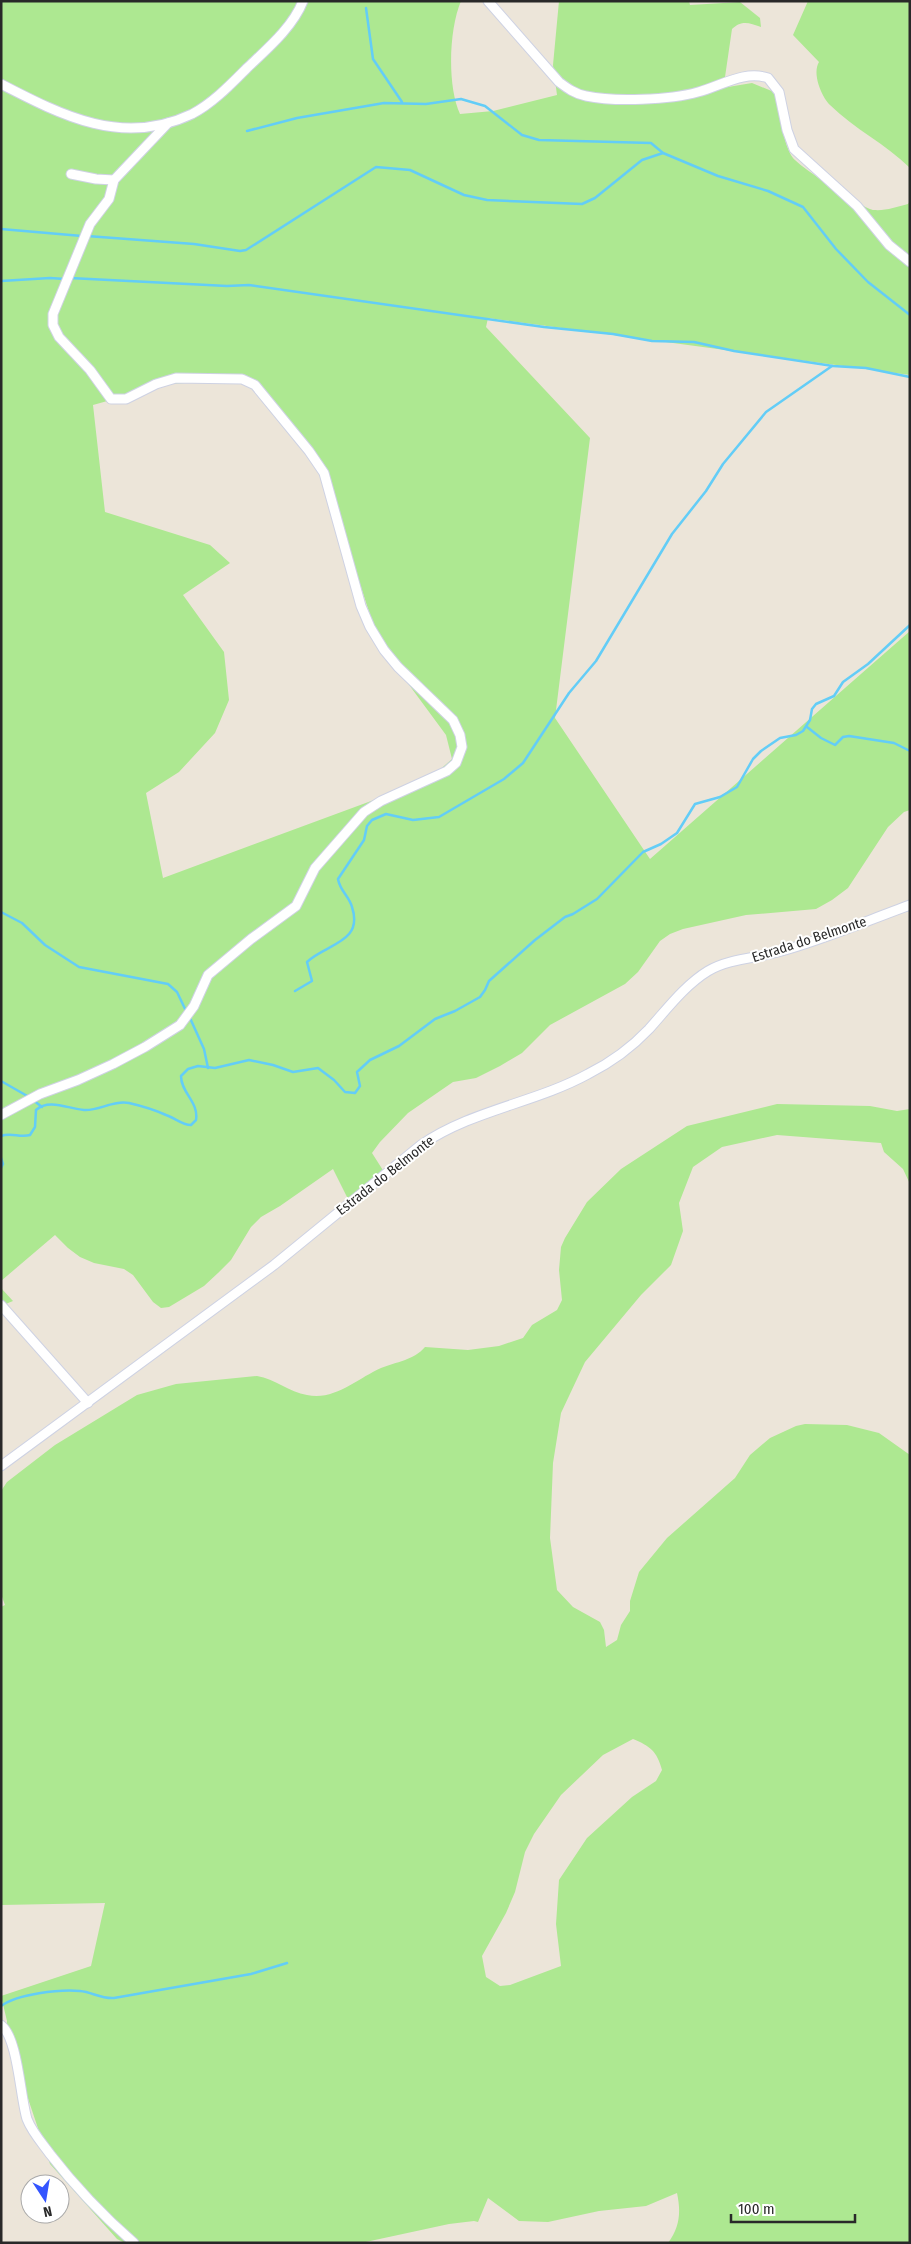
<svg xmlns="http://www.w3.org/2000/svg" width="911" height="2244" viewBox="0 0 911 2244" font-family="'Fira Sans Condensed',sans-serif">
<rect width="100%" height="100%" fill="#ece5d9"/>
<!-- green -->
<g fill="#ade891" fill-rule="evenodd">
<path d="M1,1H461C449,29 447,86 460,114L493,111L557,95L553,65L559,1H689L690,5L740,2L760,18L761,27C749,23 742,20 732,29L725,77L728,87L752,83L774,92C778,107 784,147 793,158C800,167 865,210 874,210C885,211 897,207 908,204L910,201V375L488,318L486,327L590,438L555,718L650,859L910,631V810L904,812L888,827L848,888L832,900L816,909L746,915L683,929L670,934L660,941L638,972L625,984L550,1025L522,1053L500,1066L476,1078L453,1082L408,1113L380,1142L372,1153L386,1175L350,1203L333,1169L280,1206L261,1217L251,1227L231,1260L218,1273L204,1286L169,1307L161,1308L153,1302L133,1275L124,1269L94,1263L80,1257L68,1248L55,1235L1,1281ZM247,379L325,477L374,627L390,659L446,735L452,759L428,780L163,878L146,793L179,772L215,733L229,700L224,652L183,595L230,563L210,545L105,512L93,405L168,384Z"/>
<path d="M808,1H910V168C886,144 854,129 830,105C821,96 812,73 819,62L793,35Z"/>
<path d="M777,1104L870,1106L897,1111L910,1109V1184L903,1169L884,1152L881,1143L777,1135L722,1147L693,1167L679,1203L683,1231L671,1265L641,1295L585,1362L561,1413L553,1463L550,1538L557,1590L573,1607L600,1622L604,1630L606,1647L617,1640L621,1625L630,1611V1601L639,1572L667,1538L735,1478L750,1455L770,1438L796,1426L805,1424L847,1425L879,1433L910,1455V2243H668C680,2227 681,2212 677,2193L646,2206L599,2211L548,2222L519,2221L488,2198L478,2222L474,2221L449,2224L361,2243H125L117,2239L50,2164L6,2033L7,2021L1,1996L91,1966L105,1903L1,1905V1607L5,1605L1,1594V1491L7,1482L55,1445L137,1395L176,1384L257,1376C275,1379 289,1392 307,1395C335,1401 358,1378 381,1368C396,1362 414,1360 425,1347L468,1350L499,1346L523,1338L532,1325L557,1310L562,1300L559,1270L561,1247L565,1238L587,1202L621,1169L687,1126ZM633,1739C650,1746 657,1751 662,1770L656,1781L632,1797L587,1838L559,1880L556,1924L561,1966L510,1985L500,1986L486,1977L482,1956L506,1913L515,1892L525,1852L534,1834L561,1795L603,1755Z"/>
<polygon points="1,1288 13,1301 1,1306"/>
</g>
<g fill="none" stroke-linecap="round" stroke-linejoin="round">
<!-- stream -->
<g stroke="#63cdf7" stroke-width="2.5">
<polyline points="366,8 373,59 402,102"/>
<polyline points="247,131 297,118 384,103 426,104 461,99 485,106 522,135 539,140 651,143 663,153 718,176 768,191 803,207 836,249 868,282 910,315"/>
<polyline points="1,229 82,236"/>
<polyline points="87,236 194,244 240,251 246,250 376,167 410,170 464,195 487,200 582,204 595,198 642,160 663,153"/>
<polyline points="70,278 227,286 249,285 544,327 613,334 652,341 694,342 734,351 833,366 866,368 910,377"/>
<polyline points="1,281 50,278 65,279"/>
<polyline points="807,727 821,738 835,745 843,737 849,736 894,743 910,751"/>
<polyline points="1,912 22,923 45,945 79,967 168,984 177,992 187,1013"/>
<path d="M295,991L312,981L307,962C325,944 364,943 352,907C349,896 340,891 338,879L364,840L367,826L372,820L386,814L413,820L439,817L504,779L523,763L569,693L596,661L672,534L706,491L723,464L766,412L832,366"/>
<polyline points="190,1018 204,1049 208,1068"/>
<polyline points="1,1081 29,1097"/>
<polyline points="33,1100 42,1107"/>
<path d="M1,1136C11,1132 20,1138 30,1135L35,1127L36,1110C49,1098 69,1109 84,1110C99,1111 113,1100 129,1103C142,1106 155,1110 166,1115C175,1118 182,1125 191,1125L196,1120C199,1102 181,1093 181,1076L188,1069L198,1066L215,1068L249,1060L273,1065L293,1072L318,1068L334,1080L345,1092L355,1093L360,1086L357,1072L370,1060L399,1046L435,1019L455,1011L480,997L485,990L489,981L535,940L565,917L573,914L597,899L643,852L661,844L677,833L695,804L720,797L737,787L753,759L761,751L780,738L796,735L803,731L810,720L812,709L816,704L834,696L843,682L868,664L910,625"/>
<polyline points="1,1158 3,1164 1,1168"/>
<path d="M1,2006C17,1994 60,1989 80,1991C92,1992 101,1999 114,1998L251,1974L287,1963"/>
</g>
<!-- street casing -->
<g stroke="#ced2e3" stroke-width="11">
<g id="street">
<path d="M488,1L559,82C567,88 575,94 586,96C614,102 670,100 698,92C721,86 744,70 768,78L779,92L787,130L794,149L857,206L889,245L910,262"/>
<path d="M1,84C63,116 123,147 192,114C213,103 231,84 247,68C267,49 293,27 303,1"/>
<polyline points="71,174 96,179 114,180"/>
<polyline points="1,1115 40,1094 78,1080 113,1064 145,1047 180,1025 194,1006 208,975 251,939 296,906 315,868 364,812 381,801 447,771 456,763 462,747 460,735 453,720 398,667 384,650 370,627 361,606 324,473 309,451 255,385 242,379 176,378 156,384 126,399 111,399 90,370 59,337 53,325 53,314 90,224 109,199 114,180 168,123"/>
<polyline points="1,1305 88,1403"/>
<path d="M1,1466L274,1265L421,1145C472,1110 535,1103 588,1074C610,1063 632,1047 649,1029C667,1009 685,985 708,971C728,959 756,958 778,952C823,940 866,921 910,905"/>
<path d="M1,2025C18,2038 20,2096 27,2119C32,2132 42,2143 50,2154C77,2189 101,2214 134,2243"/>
</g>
</g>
<!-- street -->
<use href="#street" stroke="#fff" stroke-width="9"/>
</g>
<g text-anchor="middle" stroke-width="4" stroke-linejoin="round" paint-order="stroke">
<!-- street labels -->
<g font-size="14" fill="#292929" stroke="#fff">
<text transform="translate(809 939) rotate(-18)" y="5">Estrada do Belmonte</text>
<text transform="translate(385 1175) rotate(-38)" y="5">Estrada do Belmonte</text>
</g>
</g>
<!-- border -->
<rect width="911" height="2244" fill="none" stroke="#292929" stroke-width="5"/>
<!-- north arrow -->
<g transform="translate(45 2199) rotate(168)"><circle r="24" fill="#ffffff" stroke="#a9a9a9"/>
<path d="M0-4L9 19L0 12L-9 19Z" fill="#3455ff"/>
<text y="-8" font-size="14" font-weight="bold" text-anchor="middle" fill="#292929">N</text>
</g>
<!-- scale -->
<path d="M731 2214v8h124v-8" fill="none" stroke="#292929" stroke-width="2.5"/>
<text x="738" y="2214" font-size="15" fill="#292929" stroke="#ffffff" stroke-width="4" paint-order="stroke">100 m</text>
</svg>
